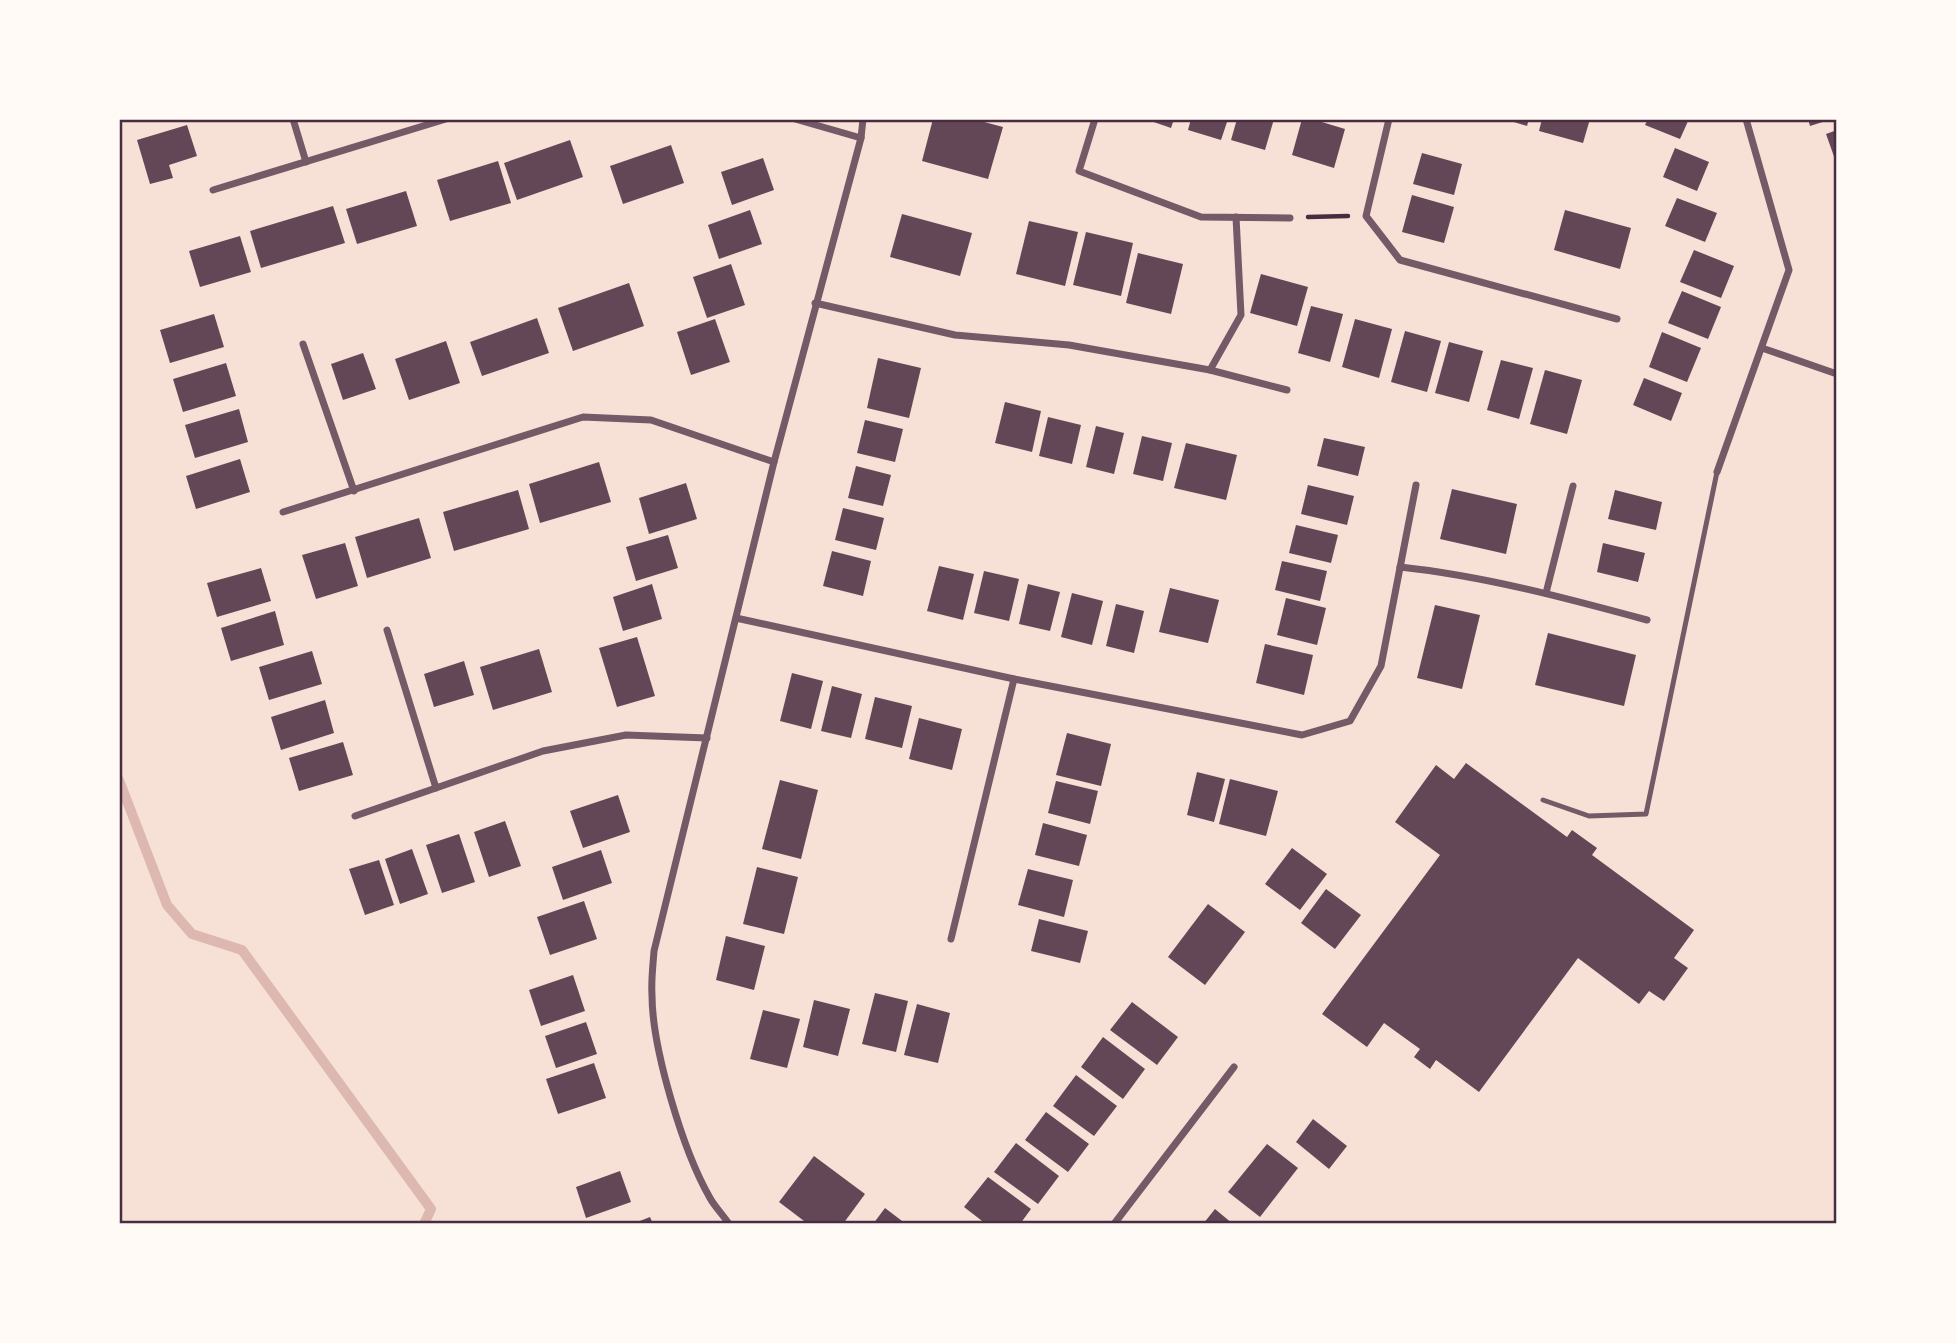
<svg xmlns="http://www.w3.org/2000/svg" width="1956" height="1343" viewBox="0 0 1956 1343" font-family="'Roboto Serif',serif">
<rect width="100%" height="100%" fill="#f7e1d7"/>
<g fill="none" stroke-linecap="round" stroke-linejoin="round">
<!-- stream -->
<polyline stroke="#dcb8b0" stroke-width="10" points="119,780 167,905 192,934 242,950 431,1209 424,1224"/>
</g>
<!-- building -->
<g fill="#644757">
<polygon points="933,119 973,119 1003,127 988,179 922,161"/>
<polygon points="1145,119 1174,119 1171,128"/>
<polygon points="1191,119 1228,119 1221,140 1188,130"/>
<polygon points="1237,119 1274,119 1265,150 1231,140"/>
<polygon points="1302,119 1312,119 1345,129 1334,168 1292,155"/>
<polygon points="1504,119 1529,119 1527,126"/>
<polygon points="1542,119 1590,119 1583,143 1539,131"/>
<polygon points="1648,119 1689,119 1680,139 1645,125"/>
<polygon points="1808,119 1829,119 1829,120 1810,126"/>
<polygon points="187,125 197,156 169,165 173,178 150,184 137,140"/>
<polygon points="1837,130 1837,165 1826,134"/>
<polygon points="570,140 583,177 517,200 504,163"/>
<polygon points="671,145 684,183 623,204 610,166"/>
<polygon points="1675,148 1709,162 1697,191 1663,177"/>
<polygon points="1422,153 1462,164 1454,195 1413,184"/>
<polygon points="763,158 774,190 732,205 721,172"/>
<polygon points="498,161 511,203 450,221 437,180"/>
<polygon points="406,191 417,226 357,244 346,209"/>
<polygon points="1412,195 1454,207 1444,243 1402,232"/>
<polygon points="1677,198 1717,213 1705,242 1665,226"/>
<polygon points="333,206 345,243 261,268 250,231"/>
<polygon points="750,210 762,244 719,259 708,225"/>
<polygon points="1565,210 1631,228 1620,269 1554,250"/>
<polygon points="902,214 972,233 960,276 890,257"/>
<polygon points="1029,221 1078,232 1065,286 1016,274"/>
<polygon points="1086,232 1133,243 1121,296 1073,285"/>
<polygon points="240,236 251,272 200,287 189,251"/>
<polygon points="1694,250 1734,266 1721,298 1680,282"/>
<polygon points="1138,253 1183,264 1171,314 1126,303"/>
<polygon points="731,264 745,305 707,318 693,277"/>
<polygon points="1261,274 1308,287 1297,326 1250,313"/>
<polygon points="629,283 644,326 573,351 558,308"/>
<polygon points="1682,291 1721,307 1708,339 1668,323"/>
<polygon points="1311,306 1343,314 1330,362 1298,353"/>
<polygon points="214,314 224,347 170,363 160,330"/>
<polygon points="537,318 549,353 482,376 470,342"/>
<polygon points="715,319 730,362 691,375 677,332"/>
<polygon points="1355,319 1392,329 1379,378 1342,367"/>
<polygon points="1405,331 1441,341 1427,392 1391,382"/>
<polygon points="1662,332 1701,348 1687,382 1649,367"/>
<polygon points="446,341 460,383 409,400 395,359"/>
<polygon points="1449,342 1483,351 1469,402 1435,393"/>
<polygon points="363,353 376,389 343,400 331,364"/>
<polygon points="878,358 921,368 909,418 867,408"/>
<polygon points="1501,360 1533,368 1519,419 1487,410"/>
<polygon points="226,363 236,396 183,412 173,379"/>
<polygon points="1545,370 1582,380 1567,434 1530,424"/>
<polygon points="1644,378 1682,393 1671,421 1633,405"/>
<polygon points="1005,402 1041,411 1032,452 995,443"/>
<polygon points="239,409 248,442 195,458 185,425"/>
<polygon points="1048,417 1081,425 1072,464 1039,456"/>
<polygon points="865,420 903,429 895,462 857,453"/>
<polygon points="1096,426 1124,433 1114,474 1086,467"/>
<polygon points="1142,436 1172,443 1163,481 1133,474"/>
<polygon points="1324,438 1365,447 1358,476 1317,466"/>
<polygon points="1186,443 1237,455 1226,500 1174,488"/>
<polygon points="240,459 250,492 196,509 186,476"/>
<polygon points="599,462 611,502 540,523 529,484"/>
<polygon points="856,466 891,475 883,506 848,498"/>
<polygon points="686,483 697,519 649,534 639,498"/>
<polygon points="1308,485 1354,496 1347,525 1301,514"/>
<polygon points="1452,489 1517,504 1506,554 1440,539"/>
<polygon points="518,490 529,529 454,551 443,512"/>
<polygon points="1615,490 1662,502 1656,530 1608,519"/>
<polygon points="843,508 884,518 876,550 835,540"/>
<polygon points="419,518 431,558 367,578 355,537"/>
<polygon points="1296,525 1338,535 1331,563 1289,553"/>
<polygon points="668,535 678,568 636,581 626,547"/>
<polygon points="345,543 358,586 316,599 302,555"/>
<polygon points="1603,543 1645,553 1638,582 1597,572"/>
<polygon points="832,551 871,561 863,596 823,586"/>
<polygon points="1282,561 1327,571 1320,601 1275,590"/>
<polygon points="939,566 974,574 963,620 927,611"/>
<polygon points="261,568 271,601 217,617 207,583"/>
<polygon points="984,571 1019,579 1009,621 974,613"/>
<polygon points="652,584 662,619 623,631 613,597"/>
<polygon points="1028,584 1060,592 1050,631 1019,624"/>
<polygon points="1170,588 1219,600 1208,643 1159,632"/>
<polygon points="1072,593 1103,601 1092,645 1061,637"/>
<polygon points="1286,598 1326,608 1317,645 1277,635"/>
<polygon points="1116,604 1144,611 1134,653 1106,646"/>
<polygon points="1435,605 1480,615 1462,689 1417,678"/>
<polygon points="275,611 284,645 231,661 221,628"/>
<polygon points="1548,633 1636,655 1624,706 1535,685"/>
<polygon points="637,637 655,696 617,707 599,648"/>
<polygon points="1265,644 1313,655 1304,695 1256,683"/>
<polygon points="539,649 552,692 493,710 480,667"/>
<polygon points="312,651 322,684 269,700 259,667"/>
<polygon points="464,661 474,695 434,707 424,674"/>
<polygon points="792,673 823,681 811,729 780,721"/>
<polygon points="832,686 862,694 851,738 821,731"/>
<polygon points="875,697 912,706 902,748 865,739"/>
<polygon points="325,700 334,733 281,750 271,717"/>
<polygon points="919,718 962,729 952,770 909,759"/>
<polygon points="1067,733 1111,744 1101,786 1056,775"/>
<polygon points="343,742 353,775 299,791 289,758"/>
<polygon points="1466,763 1567,837 1572,830 1597,848 1592,855 1694,930 1674,958 1688,968 1664,1001 1649,991 1639,1004 1578,958 1479,1092 1436,1060 1430,1069 1414,1057 1420,1049 1384,1023 1367,1047 1322,1014 1440,855 1395,822 1436,765 1454,779"/>
<polygon points="1197,772 1225,779 1214,822 1187,815"/>
<polygon points="1230,779 1278,791 1266,836 1219,824"/>
<polygon points="780,780 818,790 801,859 762,849"/>
<polygon points="1056,781 1098,791 1090,824 1048,813"/>
<polygon points="618,795 630,832 583,848 570,811"/>
<polygon points="505,821 521,866 489,877 474,832"/>
<polygon points="1043,823 1087,835 1079,866 1035,855"/>
<polygon points="459,834 475,882 442,893 426,845"/>
<polygon points="1292,848 1327,874 1300,910 1265,884"/>
<polygon points="412,849 428,894 400,904 385,859"/>
<polygon points="601,850 612,883 563,900 552,867"/>
<polygon points="379,860 394,905 365,915 349,869"/>
<polygon points="757,867 798,877 784,934 743,924"/>
<polygon points="1028,869 1073,880 1064,917 1018,905"/>
<polygon points="1326,889 1361,915 1335,949 1301,923"/>
<polygon points="584,901 597,939 550,955 537,917"/>
<polygon points="1208,904 1245,932 1205,985 1168,957"/>
<polygon points="1039,919 1088,931 1080,963 1031,951"/>
<polygon points="726,936 765,946 754,990 716,980"/>
<polygon points="573,975 585,1011 541,1026 529,990"/>
<polygon points="875,993 908,1001 896,1052 862,1044"/>
<polygon points="814,1000 850,1009 838,1056 803,1047"/>
<polygon points="1132,1002 1178,1037 1157,1065 1110,1030"/>
<polygon points="917,1004 950,1013 938,1063 904,1055"/>
<polygon points="763,1010 800,1019 787,1068 750,1059"/>
<polygon points="586,1022 597,1054 556,1068 545,1036"/>
<polygon points="1103,1037 1145,1069 1123,1099 1081,1067"/>
<polygon points="594,1063 606,1098 558,1114 546,1079"/>
<polygon points="1076,1075 1117,1106 1094,1136 1053,1106"/>
<polygon points="1046,1112 1089,1144 1068,1172 1025,1140"/>
<polygon points="1313,1119 1347,1146 1329,1169 1296,1142"/>
<polygon points="1016,1143 1059,1176 1038,1204 994,1172"/>
<polygon points="1267,1144 1298,1168 1260,1217 1228,1192"/>
<polygon points="814,1156 865,1194 843,1224 808,1224 779,1202"/>
<polygon points="620,1171 631,1202 586,1218 576,1187"/>
<polygon points="988,1177 1031,1209 1020,1224 986,1224 964,1207"/>
<polygon points="885,1208 906,1224 873,1224"/>
<polygon points="1215,1209 1233,1224 1203,1224"/>
<polygon points="650,1217 653,1224 632,1224"/>
</g>
<g fill="none" stroke-linecap="round" stroke-linejoin="round">
<!-- path -->
<polyline stroke="#4a2c40" stroke-width="4.5" points="1308,217 1348,216"/>
<!-- service -->
<polyline stroke="#755966" stroke-width="5" points="1543,800 1589,816 1646,814 1717,472"/>
<!-- minor -->
<g stroke="#755966" stroke-width="7">
<polyline points="293,119 306,162"/>
<polyline points="795,119 861,138"/>
<polyline points="1095,119 1079,171 1201,217 1290,218"/>
<polyline points="1389,119 1366,216 1400,260 1617,319"/>
<polyline points="213,190 446,119"/>
<polyline points="815,303 955,335 1069,345 1210,370 1287,390"/>
<polyline points="303,344 354,491"/>
<polyline points="1762,348 1837,374"/>
<polyline points="1210,370 1241,315 1236,217"/>
<polyline points="1717,472 1789,270 1746,119"/>
<polyline points="283,512 583,417 651,420 774,462"/>
<path d="M1400,567C1484,576 1566,598 1647,620"/>
<polyline points="1546,593 1573,486"/>
<polyline points="736,618 1014,679 1302,735 1350,721 1381,666 1416,485"/>
<polyline points="387,630 436,788"/>
<polyline points="355,816 543,751 626,735 707,738"/>
<polyline points="951,939 1014,679"/>
<path d="M729,1224C723,1215 715,1207 710,1198C683,1151 652,1048 652,995C651,980 653,966 654,951L774,462L861,138L863,119"/>
<polyline points="1114,1224 1234,1067"/>
</g>
</g>
<!-- border -->
<rect width="1956" height="1343" fill="none" stroke="#fffaf5" stroke-width="242"/>
<rect x="121" y="121" width="1714" height="1101" fill="none" stroke="#4a2c40" stroke-width="2.5"/>
</svg>
